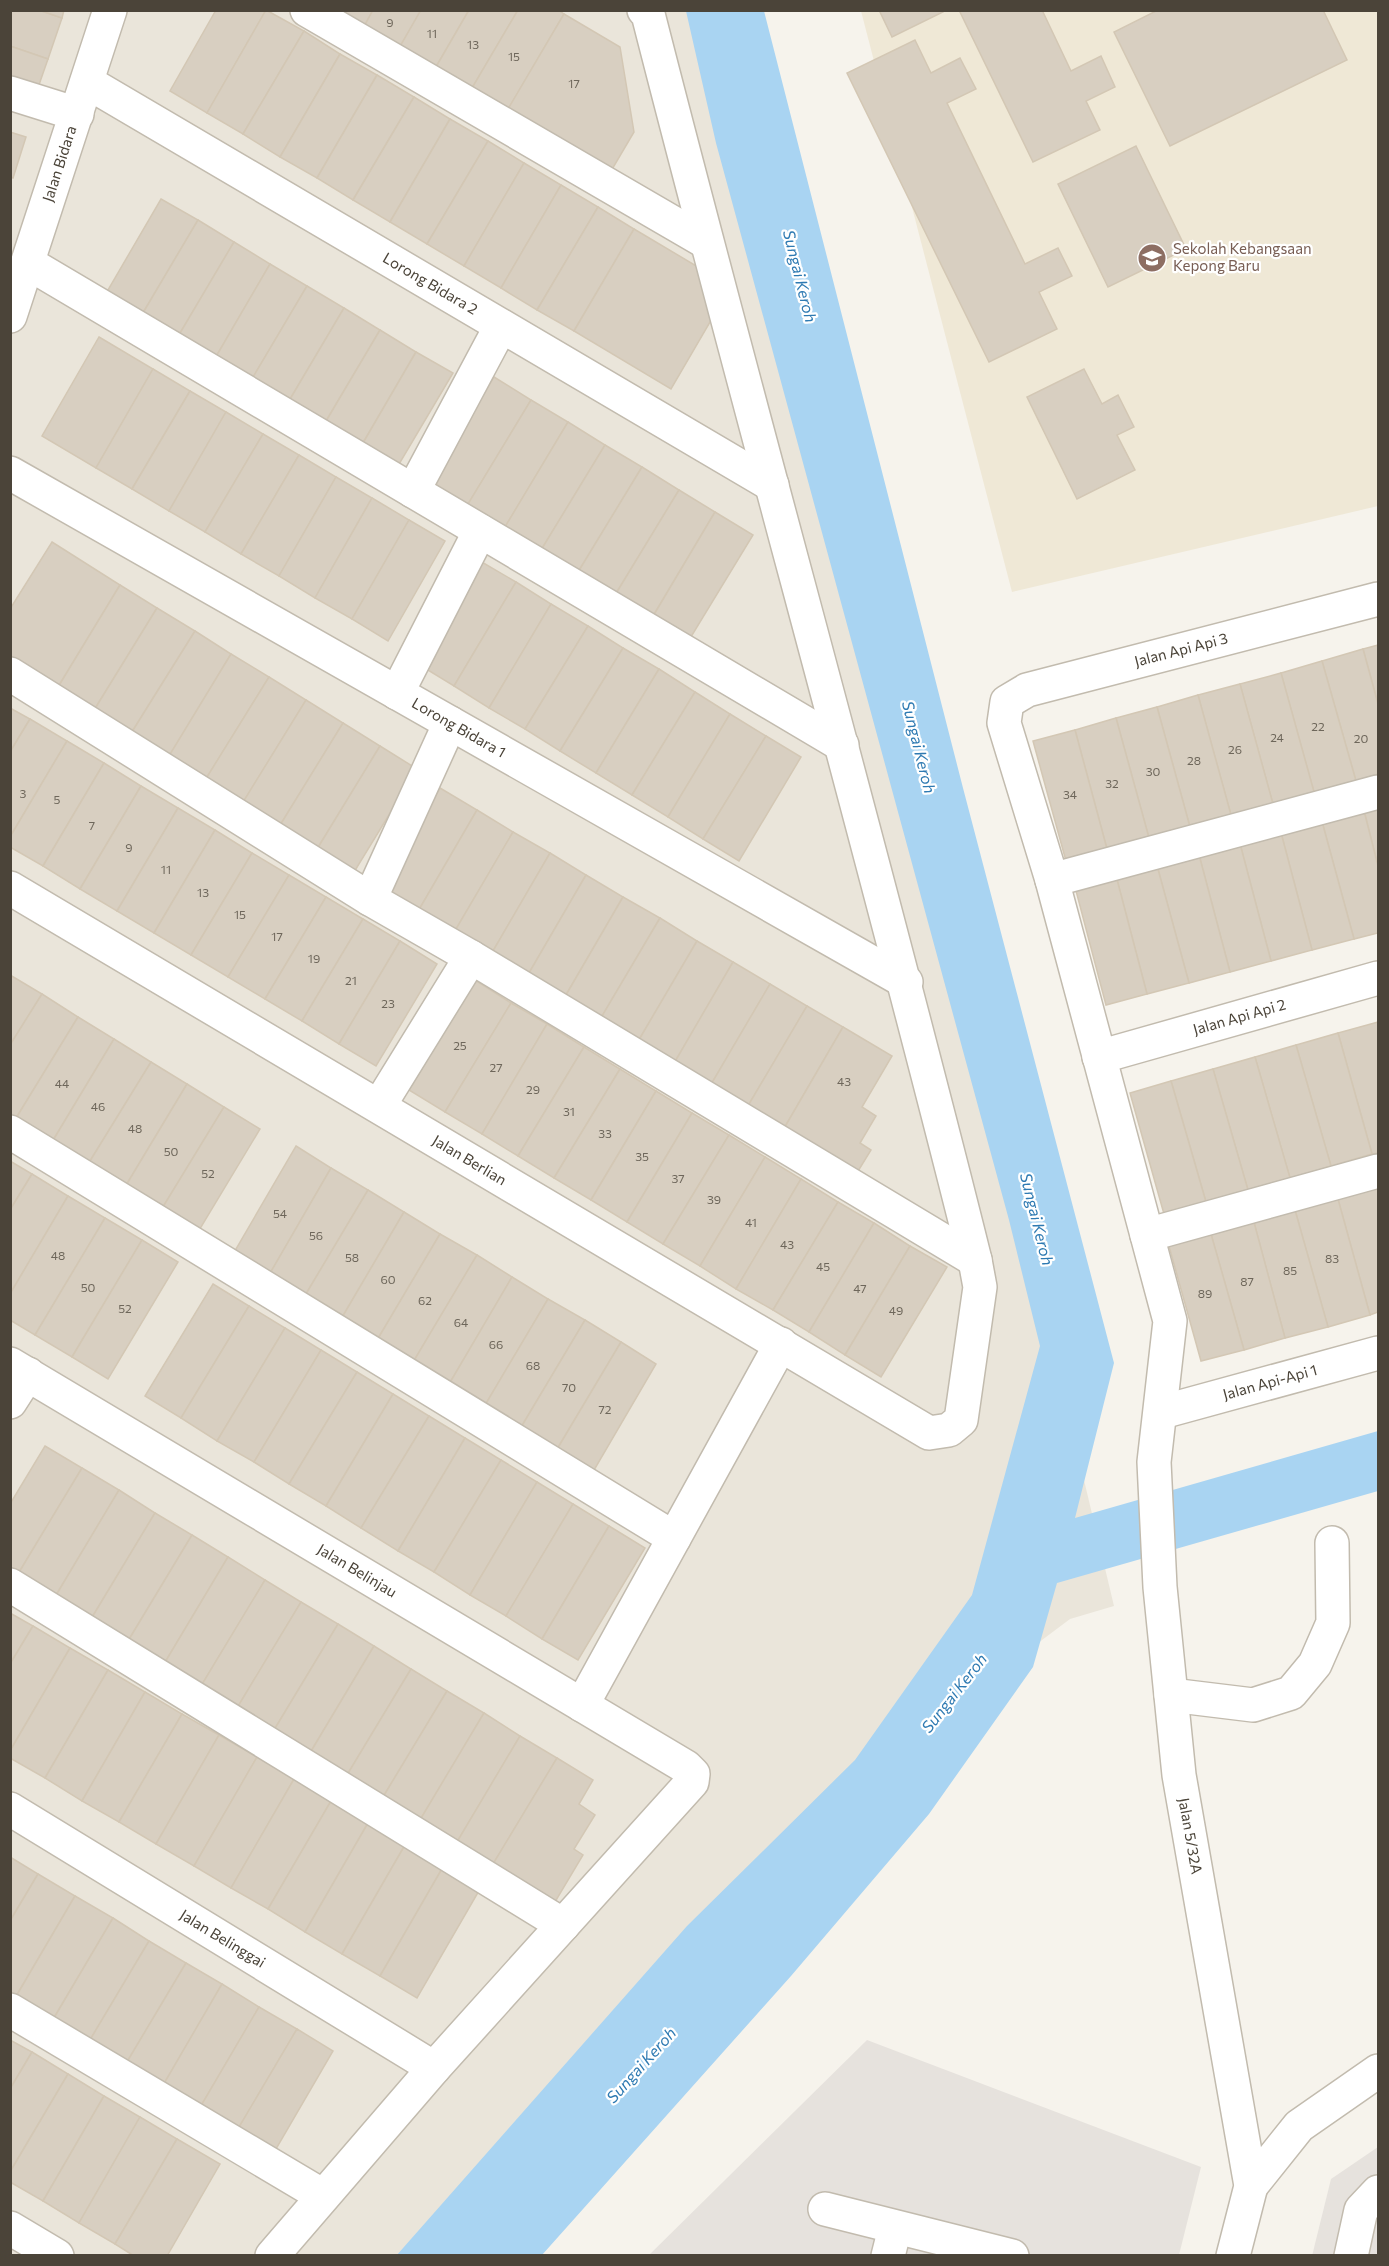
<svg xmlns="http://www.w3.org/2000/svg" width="1389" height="2266" viewBox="0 0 1389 2266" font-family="Commissioner,sans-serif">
<rect width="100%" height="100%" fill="#f6f3ec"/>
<!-- residential -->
<polygon fill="#eae5da" points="11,11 740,11 758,112 1114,1606 1070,1619 982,1685 460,2255 11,2256"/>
<!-- industrial -->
<g fill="#e6e2dd">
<polygon points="867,2040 1201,2167 1179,2255 648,2256"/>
<polygon points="1378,2147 1378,2255 1312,2256 1331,2179"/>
</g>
<!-- education -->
<polygon fill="#efe8d6" points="861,11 1378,11 1378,506 1012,592"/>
<!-- water -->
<polygon fill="#a9d4f2" points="686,11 764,11 963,788 1114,1363 1075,1518 1378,1431 1378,1491 1057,1583 1033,1667 929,1814 791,1976 542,2255 396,2256 687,1926 855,1760 972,1595 1040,1346 1009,1220 716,143"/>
<!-- building -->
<g fill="#d8cfc1" stroke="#d3c7b4" stroke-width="1.5">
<polygon points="10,10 39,10 62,18 48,59 10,46"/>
<polygon points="39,10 64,10 62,18"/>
<polygon points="216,10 266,10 207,113 170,91"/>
<polygon points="266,10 304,31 243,134 207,113"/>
<polygon points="325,10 373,10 359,36"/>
<polygon points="373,10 421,10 394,57 359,36"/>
<polygon points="421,10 469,10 429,79 394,57"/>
<polygon points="469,10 518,10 465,100 429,79"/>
<polygon points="518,10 558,10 564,14 501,121 465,100"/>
<polygon points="879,10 942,10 943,12 892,37"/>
<polygon points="959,10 1042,10 1071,71 1101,56 1115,87 1086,101 1100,130 1033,162"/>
<polygon points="1158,10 1323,10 1347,60 1170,146 1114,32"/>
<polygon points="564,14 620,47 634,132 604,183 501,121"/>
<polygon points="304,31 340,54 280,157 243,134"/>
<polygon points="915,40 931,73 960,58 976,89 947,103 1025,264 1058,248 1072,276 1039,292 1057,329 989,362 847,73"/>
<polygon points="10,46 48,59 34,99 10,91"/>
<polygon points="340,54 377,75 317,178 280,157"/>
<polygon points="377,75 414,97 353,200 317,178"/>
<polygon points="414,97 450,119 390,222 353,200"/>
<polygon points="450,119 488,141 427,244 390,222"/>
<polygon points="10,132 26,137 13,178 10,177"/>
<polygon points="488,141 524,163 464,266 427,244"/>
<polygon points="1136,146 1186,249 1108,287 1058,184"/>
<polygon points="524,163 561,185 501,288 464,266"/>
<polygon points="561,185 598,207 537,310 501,288"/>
<polygon points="161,199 198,220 137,323 101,302"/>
<polygon points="598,207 634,229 574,331 537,310"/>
<polygon points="198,220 234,242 173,345 137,323"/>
<polygon points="634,229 698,267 713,317 671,389 574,331"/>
<polygon points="234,242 270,264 210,367 173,345"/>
<polygon points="270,264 307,286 246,389 210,367"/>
<polygon points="307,286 344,308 283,411 246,389"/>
<polygon points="344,308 380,330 319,433 283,411"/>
<polygon points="380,330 416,352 356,455 319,433"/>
<polygon points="99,337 153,369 96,468 42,436"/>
<polygon points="416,352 453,373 392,476 356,455"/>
<polygon points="153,369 190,391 132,489 96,468"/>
<polygon points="1084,369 1102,404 1118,395 1134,427 1117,435 1135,470 1077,499 1027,397"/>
<polygon points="494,377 531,400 462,514 425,492"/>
<polygon points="190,391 226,412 169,511 132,489"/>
<polygon points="531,400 568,422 499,537 462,514"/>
<polygon points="226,412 263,434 205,532 169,511"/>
<polygon points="568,422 605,445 535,560 499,537"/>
<polygon points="263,434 299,455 241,554 205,532"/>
<polygon points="605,445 642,467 572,582 535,560"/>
<polygon points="299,455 336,477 279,576 241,554"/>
<polygon points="642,467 679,490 609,605 572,582"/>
<polygon points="336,477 372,498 315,598 279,576"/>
<polygon points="679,490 715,512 646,628 609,605"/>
<polygon points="372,498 409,520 352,619 315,598"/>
<polygon points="715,512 753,535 683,650 646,628"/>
<polygon points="409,520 445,541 388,641 352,619"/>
<polygon points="52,542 120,585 52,697 10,672 10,609"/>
<polygon points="480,561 516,582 454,686 418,664"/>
<polygon points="516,582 551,604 489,708 454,686"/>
<polygon points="120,585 157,608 88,720 52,697"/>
<polygon points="551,604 588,626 525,729 489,708"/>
<polygon points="157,608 195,631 125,743 88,720"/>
<polygon points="588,626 623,648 560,751 525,729"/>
<polygon points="195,631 231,654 163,766 125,743"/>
<polygon points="1378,645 1378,704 1363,649"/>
<polygon points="623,648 659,669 596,773 560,751"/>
<polygon points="1363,649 1378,704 1378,774 1356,781 1322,661"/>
<polygon points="231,654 269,677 199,790 163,766"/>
<polygon points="1322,661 1356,781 1314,792 1281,673"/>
<polygon points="659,669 695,692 632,795 596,773"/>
<polygon points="1281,673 1314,792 1273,804 1240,684"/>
<polygon points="269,677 306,700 237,812 199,790"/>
<polygon points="1240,684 1273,804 1231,815 1198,695"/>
<polygon points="695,692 730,714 668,817 632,795"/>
<polygon points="1198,695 1231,815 1190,827 1157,707"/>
<polygon points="306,700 343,723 274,835 237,812"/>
<polygon points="1157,707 1190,827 1149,838 1116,718"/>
<polygon points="10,708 30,719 10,752"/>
<polygon points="730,714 766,736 703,839 668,817"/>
<polygon points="1116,718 1149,838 1107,849 1075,730"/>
<polygon points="30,719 67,741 10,837 10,752"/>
<polygon points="343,723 380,746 311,859 274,835"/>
<polygon points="1075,730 1107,849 1066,861 1033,741"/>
<polygon points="766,736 801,757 739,861 703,839"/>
<polygon points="67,741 104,763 43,866 10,847 10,837"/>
<polygon points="380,746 417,769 348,882 311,859"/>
<polygon points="104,763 141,786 80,889 43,866"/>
<polygon points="141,786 178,808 117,911 80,889"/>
<polygon points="440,788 477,810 413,920 376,898"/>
<polygon points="1378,803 1378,866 1363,807"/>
<polygon points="1363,807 1378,866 1378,933 1354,939 1321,818"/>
<polygon points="178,808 215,830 154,933 117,911"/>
<polygon points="477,810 513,832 449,941 413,920"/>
<polygon points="1321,818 1354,939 1312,950 1280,829"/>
<polygon points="1280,829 1312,950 1271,961 1239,840"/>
<polygon points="215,830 252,853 191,955 154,933"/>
<polygon points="513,832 550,853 486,963 449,941"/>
<polygon points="1239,840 1271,961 1230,972 1198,851"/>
<polygon points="1198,851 1230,972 1189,983 1156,862"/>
<polygon points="252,853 289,875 228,977 191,955"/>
<polygon points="550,853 586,875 522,985 486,963"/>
<polygon points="1156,862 1189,983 1147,994 1115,872"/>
<polygon points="1115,872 1147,994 1106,1005 1074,883"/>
<polygon points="289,875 326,897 265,999 228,977"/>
<polygon points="586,875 623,897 559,1007 522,985"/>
<polygon points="326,897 363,919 302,1021 265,999"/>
<polygon points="623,897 660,918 595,1028 559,1007"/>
<polygon points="660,918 697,941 633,1050 595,1028"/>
<polygon points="363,919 400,941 339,1044 302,1021"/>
<polygon points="400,941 437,964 376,1066 339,1044"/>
<polygon points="697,941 733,962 669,1072 633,1050"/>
<polygon points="733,962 770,984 706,1093 669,1072"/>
<polygon points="10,975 42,994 10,1045"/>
<polygon points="475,980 511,1003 445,1112 409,1090"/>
<polygon points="770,984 807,1006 742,1116 706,1093"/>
<polygon points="42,994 78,1017 10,1128 10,1045"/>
<polygon points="511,1003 547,1024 482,1134 445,1112"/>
<polygon points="807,1006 843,1027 779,1137 742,1116"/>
<polygon points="78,1017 114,1039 46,1152 10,1128"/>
<polygon points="1378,1022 1378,1153 1372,1154 1338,1033"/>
<polygon points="547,1024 584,1047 518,1156 482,1134"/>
<polygon points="843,1027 892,1056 862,1107 876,1116 860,1143 871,1150 852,1181 779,1137"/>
<polygon points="1338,1033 1372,1154 1331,1166 1296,1045"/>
<polygon points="114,1039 151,1062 82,1174 46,1152"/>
<polygon points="1296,1045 1331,1166 1290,1178 1255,1057"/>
<polygon points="584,1047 620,1069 554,1178 518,1156"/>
<polygon points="1255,1057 1290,1178 1248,1190 1213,1069"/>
<polygon points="151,1062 187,1084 119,1197 82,1174"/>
<polygon points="620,1069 656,1091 591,1200 554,1178"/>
<polygon points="1213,1069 1248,1190 1206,1202 1171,1081"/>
<polygon points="1171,1081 1206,1202 1164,1214 1130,1093"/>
<polygon points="187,1084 224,1107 155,1220 119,1197"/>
<polygon points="656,1091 692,1113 627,1222 591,1200"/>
<polygon points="224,1107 260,1129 192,1242 155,1220"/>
<polygon points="692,1113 729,1135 663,1244 627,1222"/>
<polygon points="729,1135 765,1157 700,1266 663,1244"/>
<polygon points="296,1146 331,1168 265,1282 229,1261"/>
<polygon points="765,1157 801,1179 736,1289 700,1266"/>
<polygon points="10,1161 32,1174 10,1210"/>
<polygon points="331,1168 368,1190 300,1304 265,1282"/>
<polygon points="32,1174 68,1196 10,1294 10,1210"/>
<polygon points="801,1179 838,1202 773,1310 736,1289"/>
<polygon points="1378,1182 1378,1312 1370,1315 1336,1192"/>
<polygon points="368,1190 404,1212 337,1326 300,1304"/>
<polygon points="1336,1192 1370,1315 1328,1327 1293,1203"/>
<polygon points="68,1196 105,1218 35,1335 10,1320 10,1294"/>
<polygon points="838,1202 874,1223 809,1332 773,1310"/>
<polygon points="1293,1203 1328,1327 1285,1338 1252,1215"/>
<polygon points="404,1212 440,1234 373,1347 337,1326"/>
<polygon points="1252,1215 1285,1338 1244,1350 1209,1227"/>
<polygon points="105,1218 142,1240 72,1357 35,1335"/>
<polygon points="874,1223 910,1246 845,1355 809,1332"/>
<polygon points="1209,1227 1244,1350 1201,1361 1167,1239"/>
<polygon points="440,1234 477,1255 409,1369 373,1347"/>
<polygon points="142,1240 178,1262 108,1379 72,1357"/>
<polygon points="910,1246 947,1267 881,1377 845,1355"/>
<polygon points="477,1255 512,1277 445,1391 409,1369"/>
<polygon points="512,1277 548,1299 481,1412 445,1391"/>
<polygon points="213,1284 249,1306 181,1418 145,1396"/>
<polygon points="548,1299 585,1320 517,1434 481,1412"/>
<polygon points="249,1306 285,1328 217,1441 181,1418"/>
<polygon points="585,1320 621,1342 553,1456 517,1434"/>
<polygon points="285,1328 321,1350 254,1462 217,1441"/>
<polygon points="621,1342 656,1364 590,1477 553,1456"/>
<polygon points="321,1350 357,1372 289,1484 254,1462"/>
<polygon points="357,1372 393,1394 326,1506 289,1484"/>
<polygon points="393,1394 429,1416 361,1528 326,1506"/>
<polygon points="429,1416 465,1438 398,1551 361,1528"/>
<polygon points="465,1438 501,1460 434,1572 398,1551"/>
<polygon points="45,1446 82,1468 15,1579 10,1576 10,1504"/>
<polygon points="501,1460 537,1482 470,1595 434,1572"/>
<polygon points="82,1468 119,1490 52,1602 15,1579"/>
<polygon points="537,1482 573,1504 506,1616 470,1595"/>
<polygon points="119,1490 155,1513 88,1624 52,1602"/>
<polygon points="573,1504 609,1526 542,1639 506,1616"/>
<polygon points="155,1513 192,1535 125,1646 88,1624"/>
<polygon points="609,1526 645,1548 578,1660 542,1639"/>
<polygon points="192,1535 228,1557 161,1669 125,1646"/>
<polygon points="228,1557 265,1580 198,1691 161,1669"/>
<polygon points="265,1580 301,1602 234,1713 198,1691"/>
<polygon points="301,1602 338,1624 271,1735 234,1713"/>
<polygon points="10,1613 33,1626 10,1664"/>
<polygon points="338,1624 374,1646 307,1758 271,1735"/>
<polygon points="33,1626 70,1648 10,1751 10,1664"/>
<polygon points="374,1646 411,1669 344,1780 307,1758"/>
<polygon points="70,1648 108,1670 45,1778 10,1758 10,1751"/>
<polygon points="411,1669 447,1691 380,1802 344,1780"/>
<polygon points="108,1670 145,1692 82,1801 45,1778"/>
<polygon points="447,1691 484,1713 417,1825 380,1802"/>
<polygon points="145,1692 182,1714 119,1822 82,1801"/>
<polygon points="484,1713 520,1736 454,1847 417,1825"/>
<polygon points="182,1714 219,1735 156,1844 119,1822"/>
<polygon points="219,1735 257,1757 194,1866 156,1844"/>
<polygon points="520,1736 557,1758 490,1869 454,1847"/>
<polygon points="257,1757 294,1779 231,1888 194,1866"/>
<polygon points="557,1758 593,1780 579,1804 595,1815 574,1849 583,1855 552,1907 490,1869"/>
<polygon points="294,1779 331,1801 268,1909 231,1888"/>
<polygon points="331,1801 368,1823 305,1932 268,1909"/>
<polygon points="368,1823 405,1845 342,1954 305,1932"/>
<polygon points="405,1845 443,1867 380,1976 342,1954"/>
<polygon points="10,1857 38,1874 10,1921"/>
<polygon points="443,1867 480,1889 417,1998 380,1976"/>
<polygon points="38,1874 75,1896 11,2005 10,1921"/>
<polygon points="75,1896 113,1918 48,2028 11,2005"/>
<polygon points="113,1918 149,1941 84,2050 48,2028"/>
<polygon points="149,1941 186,1963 121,2072 84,2050"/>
<polygon points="186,1963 222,1984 158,2094 121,2072"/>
<polygon points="222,1984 259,2007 195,2116 158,2094"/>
<polygon points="259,2007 297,2029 232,2139 195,2116"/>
<polygon points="297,2029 333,2051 269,2161 232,2139"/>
<polygon points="10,2040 32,2052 10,2089"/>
<polygon points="32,2052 68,2074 10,2172 10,2089"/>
<polygon points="68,2074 104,2096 43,2201 10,2182 10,2172"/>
<polygon points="104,2096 140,2117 79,2223 43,2201"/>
<polygon points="140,2117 177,2139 115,2244 79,2223"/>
<polygon points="177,2139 220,2164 167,2256 134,2256 115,2244"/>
</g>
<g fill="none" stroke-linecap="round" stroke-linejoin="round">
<!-- minor casing -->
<g stroke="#c2bbae" stroke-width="36">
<g id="minor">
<polyline points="307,10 706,242"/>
<path id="s1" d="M87,82L772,485"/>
<polyline points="10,93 77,114"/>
<polyline points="28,263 842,745"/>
<path id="s2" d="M10,316L110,10"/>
<path id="s3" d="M10,473L906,982"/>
<polyline points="413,491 501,326"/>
<polyline points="10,674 370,899 471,957 975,1260"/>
<polyline points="397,693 480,531"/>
<polyline points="1052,880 1378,792"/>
<path id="s4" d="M10,888L929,1433L949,1430L961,1420L980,1287L975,1260C871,843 754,430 648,14L644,10"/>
<polyline points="370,899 450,723"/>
<path id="s5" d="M1099,1057L1378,978"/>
<polyline points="379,1106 471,957"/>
<polyline points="10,1132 674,1538"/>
<polyline points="1147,1235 1378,1171"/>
<path id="s6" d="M10,1364L686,1767L693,1774L692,1782L434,2068L272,2256"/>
<polyline points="10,1402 28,1374"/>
<path id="s7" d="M1162,1412L1378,1353"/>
<polyline points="10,1585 563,1925"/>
<polyline points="1171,1695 1253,1705 1291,1693 1315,1664 1333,1623 1332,1543"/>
<polyline points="582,1705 781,1344"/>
<path id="s8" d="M10,1809L434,2068"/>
<polyline points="10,2010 323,2196"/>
<polyline points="1251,2186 1299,2126 1378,2071"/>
<polyline points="825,2209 1012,2256"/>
<polyline points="10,2228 57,2256"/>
<polyline points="888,2256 895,2228"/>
<path id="s9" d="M1233,2256L1251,2186L1179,1775L1160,1587L1154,1462L1170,1321L1052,880L1004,723L1007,702L1027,690L1378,599"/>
<polyline points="1351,2256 1361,2210 1378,2192"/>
</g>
</g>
<!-- minor -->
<use href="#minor" stroke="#fff" stroke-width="33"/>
</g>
<!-- icons -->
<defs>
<g id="school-disc" transform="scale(1.5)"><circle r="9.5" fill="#8d6e63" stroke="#fff"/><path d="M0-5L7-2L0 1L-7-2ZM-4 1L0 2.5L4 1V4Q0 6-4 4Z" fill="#fff"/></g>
</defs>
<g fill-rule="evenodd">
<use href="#school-disc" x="1152" y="258"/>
</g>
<g text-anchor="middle" stroke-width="4.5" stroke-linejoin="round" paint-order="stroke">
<!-- number labels -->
<g font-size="12" fill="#6e675b">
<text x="390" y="27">9</text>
<text x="432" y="38">11</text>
<text x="473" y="49">13</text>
<text x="514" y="61">15</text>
<text x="574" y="88">17</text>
<text x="1318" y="731">22</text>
<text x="1277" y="742">24</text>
<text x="1361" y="743">20</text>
<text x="1235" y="754">26</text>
<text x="1194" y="765">28</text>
<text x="1153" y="776">30</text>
<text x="1112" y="788">32</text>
<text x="23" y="798">3</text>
<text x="1070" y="799">34</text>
<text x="57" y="804">5</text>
<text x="92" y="830">7</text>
<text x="129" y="852">9</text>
<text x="166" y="874">11</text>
<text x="203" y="897">13</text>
<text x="240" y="919">15</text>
<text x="277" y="941">17</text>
<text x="314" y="963">19</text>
<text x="351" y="985">21</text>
<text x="388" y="1008">23</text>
<text x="460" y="1050">25</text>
<text x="496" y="1072">27</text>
<text x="844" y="1086">43</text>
<text x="62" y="1088">44</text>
<text x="533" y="1094">29</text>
<text x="98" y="1111">46</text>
<text x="569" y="1116">31</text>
<text x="135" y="1133">48</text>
<text x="605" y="1138">33</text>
<text x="171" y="1156">50</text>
<text x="642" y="1161">35</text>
<text x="208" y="1178">52</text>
<text x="678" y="1183">37</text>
<text x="714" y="1204">39</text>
<text x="280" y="1218">54</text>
<text x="751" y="1227">41</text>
<text x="316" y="1240">56</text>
<text x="787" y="1249">43</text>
<text x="58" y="1260">48</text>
<text x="352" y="1262">58</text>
<text x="1332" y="1263">83</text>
<text x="823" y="1271">45</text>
<text x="1290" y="1275">85</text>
<text x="388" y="1284">60</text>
<text x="1247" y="1286">87</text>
<text x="88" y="1292">50</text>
<text x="860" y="1293">47</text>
<text x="1205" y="1298">89</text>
<text x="425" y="1305">62</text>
<text x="125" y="1313">52</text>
<text x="896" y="1315">49</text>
<text x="461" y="1327">64</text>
<text x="496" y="1349">66</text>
<text x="533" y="1370">68</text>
<text x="569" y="1392">70</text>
<text x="605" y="1414">72</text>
</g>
<!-- street labels -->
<g font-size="15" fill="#4b4439" stroke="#fff">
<text dy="5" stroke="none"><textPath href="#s2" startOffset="160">Jalan Bidara</textPath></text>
<text dy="5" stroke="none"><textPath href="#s1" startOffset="398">Lorong Bidara 2</textPath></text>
<text dy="5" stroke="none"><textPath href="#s9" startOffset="1770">Jalan Api Api 3</textPath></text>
<text dy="5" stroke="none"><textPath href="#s3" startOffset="516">Lorong Bidara 1</textPath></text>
<text dy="5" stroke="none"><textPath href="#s5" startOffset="146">Jalan Api Api 2</textPath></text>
<text dy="5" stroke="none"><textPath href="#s4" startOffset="534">Jalan Berlian</textPath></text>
<text dy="5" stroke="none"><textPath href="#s7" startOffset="112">Jalan Api-Api 1</textPath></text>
<text dy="5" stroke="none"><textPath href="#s6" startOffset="404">Jalan Belinjau</textPath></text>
<text transform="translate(1190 1836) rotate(80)" y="5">Jalan 5/32A</text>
<text dy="5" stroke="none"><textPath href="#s8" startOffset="249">Jalan Belinggai</textPath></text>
</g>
<!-- education labels -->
<g font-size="15" fill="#785e54" stroke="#fff" text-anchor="start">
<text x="1173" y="254">Sekolah Kebangsaan<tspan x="1173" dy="17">Kepong Baru</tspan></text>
</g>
<!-- water labels -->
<g font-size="16" font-style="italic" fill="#2e7ab2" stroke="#fff">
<text transform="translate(800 276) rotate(76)" y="6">Sungai Keroh</text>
<text transform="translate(919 747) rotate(76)" y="6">Sungai Keroh</text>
<text transform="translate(1037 1219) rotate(76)" y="6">Sungai Keroh</text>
<text transform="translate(954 1693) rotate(-52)" y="6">Sungai Keroh</text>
<text transform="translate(641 2065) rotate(-48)" y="6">Sungai Keroh</text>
</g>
</g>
<!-- border -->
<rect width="1389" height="2266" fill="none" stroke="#4b4439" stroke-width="24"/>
</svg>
